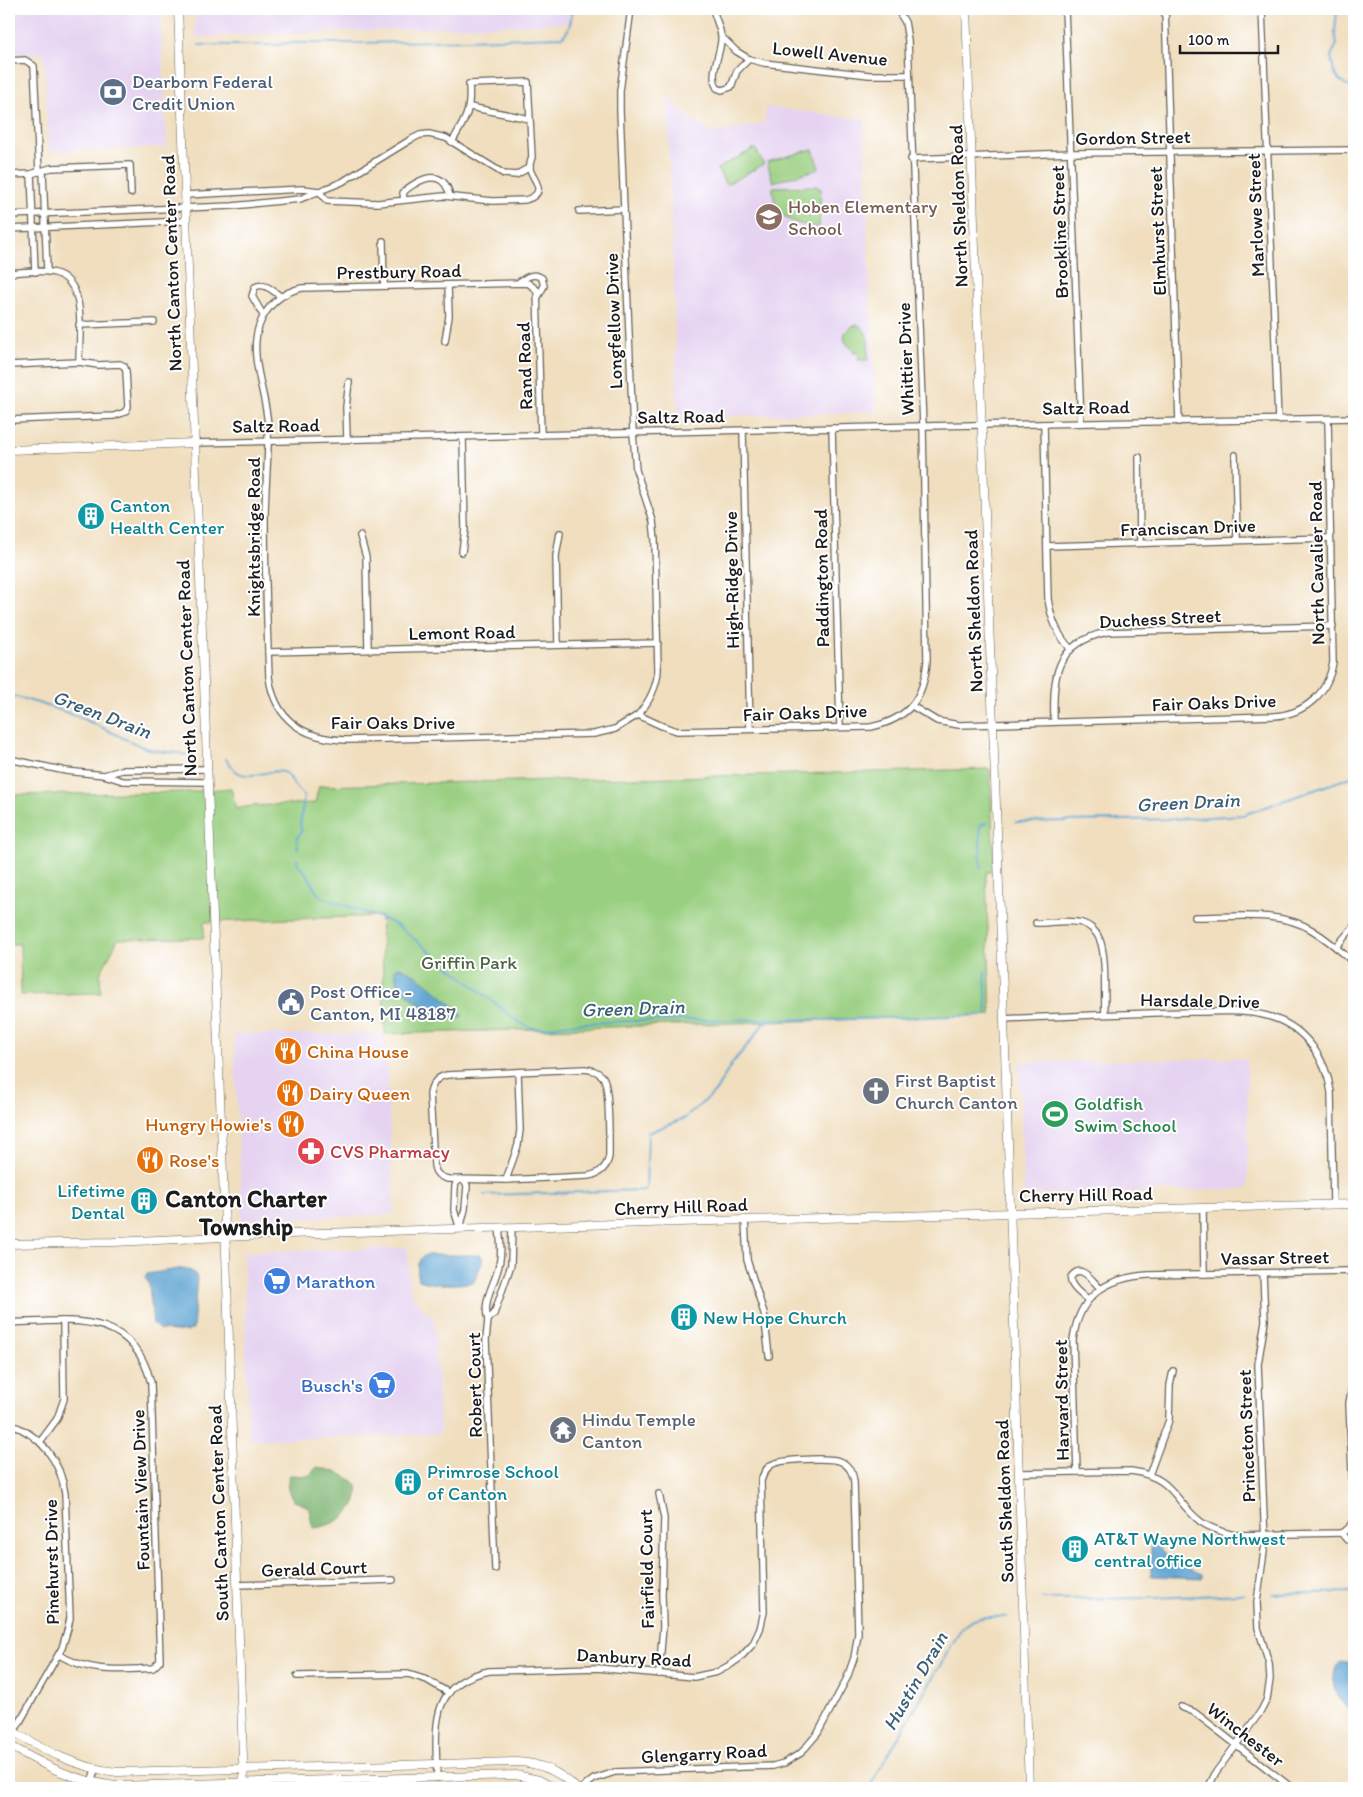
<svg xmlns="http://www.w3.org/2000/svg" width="1363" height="1797" viewBox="0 0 1363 1797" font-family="Itim,sans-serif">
<rect width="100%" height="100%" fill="#fff"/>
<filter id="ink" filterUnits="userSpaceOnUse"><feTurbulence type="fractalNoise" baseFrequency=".02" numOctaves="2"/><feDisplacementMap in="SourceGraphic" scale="10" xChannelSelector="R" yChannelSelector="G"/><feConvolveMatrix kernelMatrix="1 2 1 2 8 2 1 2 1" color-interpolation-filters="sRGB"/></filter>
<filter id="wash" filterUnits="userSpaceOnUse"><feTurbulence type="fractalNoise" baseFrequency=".0096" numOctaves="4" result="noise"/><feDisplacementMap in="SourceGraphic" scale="20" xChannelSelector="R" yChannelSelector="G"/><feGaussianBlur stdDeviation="1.12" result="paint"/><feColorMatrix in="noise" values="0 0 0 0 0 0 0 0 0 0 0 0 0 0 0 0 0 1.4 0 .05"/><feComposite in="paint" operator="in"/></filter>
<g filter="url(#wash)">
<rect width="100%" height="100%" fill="#f0debe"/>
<!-- built -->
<g fill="#e5d3f1">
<polygon points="9,9 160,9 167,147 49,152 44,53 9,55"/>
<polygon points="195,9 568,9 569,23 196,37"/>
<polygon points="667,94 681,111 713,134 764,123 767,107 864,119 870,301 876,412 678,417"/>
<polygon points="234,1034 385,1034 394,1214 242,1221"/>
<polygon points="1247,1058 1248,1189 1024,1194 1019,1062"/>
<polygon points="408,1248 410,1293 434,1320 440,1434 249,1440 243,1252"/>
</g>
<!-- green -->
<g fill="#99cf80" stroke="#5a764e">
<polygon points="755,148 764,164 726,185 717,169"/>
<polygon points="813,149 819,169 773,182 767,162"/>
<path d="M816,186L821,189L819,227C792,225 773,217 773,187Z"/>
<path d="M857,325C871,330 868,347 868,360H859V353H854L853,349C839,342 843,327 857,325Z"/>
<polygon points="990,769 994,872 987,872 986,877 991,1015 385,1034 381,916 204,922 204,938 118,939 100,974 101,993 21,995 20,944 9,944 9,795 189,792 231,788 236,809 251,806 315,803 319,786"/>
</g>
<!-- forest -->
<path fill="#7ab26e" stroke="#4b6745" d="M317,1467C327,1469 349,1475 356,1484C358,1487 358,1492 357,1496C354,1514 332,1527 313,1528C307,1508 315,1508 294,1501C288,1492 285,1486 290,1475L308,1476Z"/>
<!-- water -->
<g fill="#5aa2d1" stroke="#3b5f76">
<path d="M399,967C420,974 439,994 456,1008V1011L461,1013L462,1016C447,1027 408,997 399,985C396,981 396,975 395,970Z"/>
<path d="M425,1255H481L483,1260L474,1282C456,1285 437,1286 419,1280C417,1270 415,1262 425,1255Z"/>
<polygon points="184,1268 193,1272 197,1277 193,1329 187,1332 163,1330 160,1330 153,1324 149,1285 145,1276 147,1274"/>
<polygon points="1152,1542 1154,1542 1170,1559 1179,1565 1202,1574 1202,1578 1151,1576 1151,1547"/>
<path d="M1341,1662L1348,1663L1354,1668V1717C1342,1700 1329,1694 1335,1671C1336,1666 1337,1665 1341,1662Z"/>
</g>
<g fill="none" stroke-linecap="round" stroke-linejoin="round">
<!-- stream -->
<g stroke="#5aa2d1" stroke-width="2">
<polyline points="1337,9 1335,32 1337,44 1331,56 1334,72 1340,81 1354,89"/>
<path d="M199,45H278L287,43H366L562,37C571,30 572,20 571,9"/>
<path d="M9,695C36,702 64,710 90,722C109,730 126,741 146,748C162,754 171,750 187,755"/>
<path d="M226,759C230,763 233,770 239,773C252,781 278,764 288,775C291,778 292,782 294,785C298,790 302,791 304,797L300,826L302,830L297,838L298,849"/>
<polyline points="1016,822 1175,819 1243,815 1354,776"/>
<path d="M297,859L299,866L307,874L317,893L324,898L381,918L398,926L519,1022C539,1035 550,1025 571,1024C647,1019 724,1020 801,1019L823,1020L987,1015L985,970"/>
<polyline points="981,869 980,828 981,824 987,823"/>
<polyline points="484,1195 646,1190 648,1133 685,1118 715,1092 733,1062 751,1041 766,1020"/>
<polyline points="1273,1594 1354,1592"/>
<polyline points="1042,1599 1153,1598 1243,1594"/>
<path d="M869,1788L961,1629C972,1616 990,1616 1006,1617"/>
</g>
</g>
</g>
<g filter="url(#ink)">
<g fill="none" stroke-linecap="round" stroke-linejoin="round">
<!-- street casing -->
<g stroke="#666055" stroke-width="8">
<g id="street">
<path d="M631,9L620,91V110L633,433L636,470L653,521L655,540L658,670C657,687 649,702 638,715"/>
<path d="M713,9C715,18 720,27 721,36C723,50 708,73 717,88L722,90L731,87L737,71L749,59L764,63L869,75H908"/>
<polyline points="1065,9 1081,423"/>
<polyline points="1165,9 1179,422"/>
<polyline points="1262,9 1278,420"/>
<polyline points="722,37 736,51 749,59"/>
<polyline points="9,61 25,60 34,66 39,172"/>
<polyline points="470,107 530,119"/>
<polyline points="911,159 1071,153 1354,150"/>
<polyline points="43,172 47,271"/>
<polyline points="31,174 35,272"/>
<polyline points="9,175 31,174 51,168 130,165 131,193"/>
<path d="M185,195L303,189L319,191L327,201L378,203L444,196L493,201L525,200C550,193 532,179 530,169C529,164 531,161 532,157L528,82L469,84C471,112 466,118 452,142"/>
<path d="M404,199L403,193C407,188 411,186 416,183C433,173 446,177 450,196"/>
<polyline points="579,211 624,209"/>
<polyline points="9,215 232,206 300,199 342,182 410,140 420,135 429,134 446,138 504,174 516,175 530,167"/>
<polyline points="9,229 186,221"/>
<polyline points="383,241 384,286"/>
<path d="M9,273C23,272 41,269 55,273C88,282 79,335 79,362"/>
<path d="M519,282C527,277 533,272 542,278L544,286L538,297"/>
<path d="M263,315L252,296L255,287C264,282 272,290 280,296"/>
<polyline points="79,325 154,322"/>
<polyline points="445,341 449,316 448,285"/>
<polyline points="9,365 79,362 98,365 120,364 124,366 126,371 128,407 125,412 114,416 9,420"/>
<path d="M1044,424L1048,599C1051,619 1057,635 1071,649"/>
<polyline points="832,428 840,727"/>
<polyline points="743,431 750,729"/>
<path d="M541,435L537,290L528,283L302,288C282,292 266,306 259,326C248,357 267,395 268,427C269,457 265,487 265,518C265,571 267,624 269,677C275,721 305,739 346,740L594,734L615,729L638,715L662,726L677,731L871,727C909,719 924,698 927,661L923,426L908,40L905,22L897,9"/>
<polyline points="347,439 346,407 349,382"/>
<polyline points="194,443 923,426 1354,418"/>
<polyline points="1235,455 1237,540"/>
<polyline points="1139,457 1140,543"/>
<polyline points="360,536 366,557 368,649"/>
<polyline points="1047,546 1330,538"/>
<polyline points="462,552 465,529 463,437"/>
<polyline points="558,645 556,556 560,533"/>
<polyline points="268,652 658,643"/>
<path d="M912,706L937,721L959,725L1274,716C1305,714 1328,694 1333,662L1328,419"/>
<path d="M1054,722C1053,676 1054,644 1107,632L1333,626"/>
<polyline points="9,759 66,771 104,775 123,781 207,782"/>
<polyline points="104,775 122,770 206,769"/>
<path d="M1195,917C1232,917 1279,910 1312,930C1327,939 1341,951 1354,963"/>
<path d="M1036,923C1050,923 1068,919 1082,923C1089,925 1096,931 1099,938C1107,954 1104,995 1105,1014"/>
<polyline points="1336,947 1354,926"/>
<path d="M1004,1019C1068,1016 1131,1013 1195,1012C1221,1012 1249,1009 1274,1018C1306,1029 1326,1059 1331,1092L1333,1205"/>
<path d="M585,1069C592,1070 598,1071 603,1077C610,1087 609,1141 609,1156C607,1168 600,1174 588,1176L506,1180L448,1179C440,1177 435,1174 434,1165L430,1094C432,1084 436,1077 447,1075Z"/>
<polygon points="461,1179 466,1183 467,1186 465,1209 460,1229 454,1210 455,1186 456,1183"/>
<polyline points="506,1180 518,1145 520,1130 518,1072"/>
<polyline points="1203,1208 1204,1274"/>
<polyline points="745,1220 747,1260 764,1313 769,1356"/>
<path d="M499,1227C500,1238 502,1249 500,1259C498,1281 481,1298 488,1320L494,1314L511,1265L512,1227"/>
<path d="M1088,1300C1082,1295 1062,1281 1075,1273C1077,1271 1080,1271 1082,1272C1089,1274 1095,1284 1100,1288"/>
<polyline points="488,1320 486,1340 495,1569"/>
<path d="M9,1323C68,1321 133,1308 151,1383L160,1661L153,1668C117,1670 91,1673 59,1655"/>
<path d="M9,1424C40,1434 61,1461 65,1494L70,1618L68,1628L62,1648L9,1741"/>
<polyline points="40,1442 57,1419 64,1399 63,1321"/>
<path d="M1077,1472L1073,1340C1079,1295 1106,1278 1148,1275L1347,1271L1354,1273"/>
<path d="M1020,1473L1131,1471C1174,1477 1173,1500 1201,1522C1211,1529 1222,1532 1234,1535L1341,1533L1348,1529L1354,1519L1349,1403L1354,1378"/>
<polyline points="1149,1475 1169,1420 1170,1385 1173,1371"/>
<polyline points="659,1494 664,1518 662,1594 663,1627 659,1674"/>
<polyline points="1341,1533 1347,1540 1354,1538"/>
<polyline points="237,1585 393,1580"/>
<polyline points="297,1676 408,1674 427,1680 449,1693"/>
<polyline points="1181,1707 1194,1712 1292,1788"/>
<path d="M437,1778C436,1729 428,1683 489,1671L597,1668L694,1677L717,1672L730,1665L740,1658L753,1644L760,1629L764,1612L761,1481C763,1475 765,1469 771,1465C780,1459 832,1457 842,1462C849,1466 853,1473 854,1481L858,1634L854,1658L847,1678L818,1733L801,1753L784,1763L773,1766L615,1772L594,1779L582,1788"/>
<polyline points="90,1788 95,1769"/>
<polyline points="1208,1788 1216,1772 1261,1711 1267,1699 1270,1679 1269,1663 1258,1628 1257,1602 1265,1544 1258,1364 1265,1321 1263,1273"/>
</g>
</g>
<!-- secondary casing -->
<g stroke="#666055" stroke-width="9">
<g id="secondary">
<polyline points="178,9 226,1253 244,1788"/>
<polyline points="966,9 1004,1019 1029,1788"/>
<polyline points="9,450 194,443"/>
<polyline points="9,1244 113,1242 289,1234 745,1220 1354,1204"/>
<path d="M9,1729C44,1750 76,1768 117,1772L517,1762C540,1763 560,1772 576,1788"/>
<path d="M9,1745C45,1766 74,1781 116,1786L516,1775L539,1780L554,1788"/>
</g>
</g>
<!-- street -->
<use href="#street" stroke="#fff" stroke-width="5.5"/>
<!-- secondary -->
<use href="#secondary" stroke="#fff" stroke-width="8"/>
</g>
</g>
<!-- icons -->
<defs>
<g id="bank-disc" transform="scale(1.4375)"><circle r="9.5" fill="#5c6f8a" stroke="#fff"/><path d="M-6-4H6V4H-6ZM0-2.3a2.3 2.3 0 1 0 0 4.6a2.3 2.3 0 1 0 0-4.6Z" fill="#fff"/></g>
<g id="school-disc" transform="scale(1.4375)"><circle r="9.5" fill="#8d6e63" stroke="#fff"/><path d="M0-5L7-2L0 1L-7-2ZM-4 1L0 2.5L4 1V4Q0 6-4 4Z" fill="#fff"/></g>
<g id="building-disc" transform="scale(1.4375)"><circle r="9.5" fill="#0f9aa8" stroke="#fff"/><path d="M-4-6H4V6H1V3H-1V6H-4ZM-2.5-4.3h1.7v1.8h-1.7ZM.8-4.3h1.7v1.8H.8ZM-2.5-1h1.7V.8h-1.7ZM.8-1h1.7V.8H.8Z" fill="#fff"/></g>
<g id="civic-disc" transform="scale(1.4375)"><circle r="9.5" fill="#5c6f8a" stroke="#fff"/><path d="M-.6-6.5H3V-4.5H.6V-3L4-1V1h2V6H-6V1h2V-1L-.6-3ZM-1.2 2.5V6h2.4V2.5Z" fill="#fff"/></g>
<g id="restaurant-disc" transform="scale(1.4375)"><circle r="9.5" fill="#e8710a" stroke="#fff"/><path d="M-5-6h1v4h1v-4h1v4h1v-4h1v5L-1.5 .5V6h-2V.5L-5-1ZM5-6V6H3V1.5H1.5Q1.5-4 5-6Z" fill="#fff"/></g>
<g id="church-disc" transform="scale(1.4375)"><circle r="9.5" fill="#6b7280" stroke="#fff"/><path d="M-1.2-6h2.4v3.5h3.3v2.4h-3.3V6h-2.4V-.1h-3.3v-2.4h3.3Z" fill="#fff"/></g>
<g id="stadium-disc" transform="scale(1.4375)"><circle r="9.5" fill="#2e9e5b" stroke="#fff"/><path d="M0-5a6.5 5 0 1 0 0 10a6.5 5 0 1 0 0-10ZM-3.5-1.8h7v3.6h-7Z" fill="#fff"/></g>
<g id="pharmacy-disc" transform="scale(1.4375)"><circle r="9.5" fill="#e0444e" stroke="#fff"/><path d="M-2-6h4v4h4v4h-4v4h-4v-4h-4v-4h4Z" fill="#fff"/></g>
<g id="supermarket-disc" transform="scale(1.4375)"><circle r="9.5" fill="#3f7fe0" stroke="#fff"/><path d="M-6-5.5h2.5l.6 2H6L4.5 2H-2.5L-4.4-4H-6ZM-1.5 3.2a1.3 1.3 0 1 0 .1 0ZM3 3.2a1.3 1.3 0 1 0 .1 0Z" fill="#fff"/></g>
<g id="temple-disc" transform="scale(1.4375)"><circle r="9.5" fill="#6b7280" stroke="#fff"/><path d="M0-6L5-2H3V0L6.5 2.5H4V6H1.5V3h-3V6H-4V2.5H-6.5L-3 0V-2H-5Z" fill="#fff"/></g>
</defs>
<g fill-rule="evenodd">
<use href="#bank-disc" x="113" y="92"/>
<use href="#school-disc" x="769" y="217"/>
<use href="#building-disc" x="91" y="516"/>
<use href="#civic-disc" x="291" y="1002"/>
<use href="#restaurant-disc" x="288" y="1051"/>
<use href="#church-disc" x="876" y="1091"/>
<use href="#restaurant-disc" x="290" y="1093"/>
<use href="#stadium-disc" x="1055" y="1114"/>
<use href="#restaurant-disc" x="291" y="1124"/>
<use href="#pharmacy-disc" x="311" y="1151"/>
<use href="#restaurant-disc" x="150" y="1160"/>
<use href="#building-disc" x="144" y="1201"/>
<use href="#supermarket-disc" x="277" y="1281"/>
<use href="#building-disc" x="684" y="1317"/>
<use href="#supermarket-disc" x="382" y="1385"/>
<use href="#temple-disc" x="563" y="1430"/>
<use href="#building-disc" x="408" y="1482"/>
<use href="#building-disc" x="1075" y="1549"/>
</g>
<g text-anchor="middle" stroke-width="4" stroke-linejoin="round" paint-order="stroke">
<!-- street labels -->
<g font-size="19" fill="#1c1c1c" stroke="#fff">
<text transform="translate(830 53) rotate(6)" y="7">Lowell Avenue</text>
<text transform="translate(1133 137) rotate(-1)" y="7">Gordon Street</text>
<text transform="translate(958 206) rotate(-92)" y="7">North Sheldon Road</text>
<text transform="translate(1255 215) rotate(-92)" y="7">Marlowe Street</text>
<text transform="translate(1157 231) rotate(-92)" y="7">Elmhurst Street</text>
<text transform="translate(1059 232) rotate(-92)" y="7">Brookline Street</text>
<text transform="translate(171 263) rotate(-92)" y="7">North Canton Center Road</text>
<text transform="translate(399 271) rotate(-1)" y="7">Prestbury Road</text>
<text transform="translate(613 321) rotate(-92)" y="7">Longfellow Drive</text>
<text transform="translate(905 359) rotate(-92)" y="7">Whittier Drive</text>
<text transform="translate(524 366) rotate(-92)" y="7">Rand Road</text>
<text transform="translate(1086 407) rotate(-1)" y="7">Saltz Road</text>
<text transform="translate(681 416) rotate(-1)" y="7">Saltz Road</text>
<text transform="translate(276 425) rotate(-1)" y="7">Saltz Road</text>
<text transform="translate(1188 527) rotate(-2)" y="7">Franciscan Drive</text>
<text transform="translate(253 537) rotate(-90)" y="7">Knightsbridge Road</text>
<text transform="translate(1316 563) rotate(-91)" y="7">North Cavalier Road</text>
<text transform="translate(821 578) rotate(-91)" y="7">Paddington Road</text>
<text transform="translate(731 580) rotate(-91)" y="7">High-Ridge Drive</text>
<text transform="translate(973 611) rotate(-92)" y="7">North Sheldon Road</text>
<text transform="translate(1160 618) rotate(-3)" y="7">Duchess Street</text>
<text transform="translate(462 632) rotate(-1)" y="7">Lemont Road</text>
<text transform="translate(186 668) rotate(-92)" y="7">North Canton Center Road</text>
<text transform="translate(1214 702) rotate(-2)" y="7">Fair Oaks Drive</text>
<text transform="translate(805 712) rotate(-2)" y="7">Fair Oaks Drive</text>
<text x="393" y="729">Fair Oaks Drive</text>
<text transform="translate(1200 1000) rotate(1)" y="7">Harsdale Drive</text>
<text transform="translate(1086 1194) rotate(-1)" y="7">Cherry Hill Road</text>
<text transform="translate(681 1206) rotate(-2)" y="7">Cherry Hill Road</text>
<text transform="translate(1275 1257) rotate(-1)" y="7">Vassar Street</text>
<text transform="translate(474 1385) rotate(-91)" y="7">Robert Court</text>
<text transform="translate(1061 1400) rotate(-91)" y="7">Harvard Street</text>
<text transform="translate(1246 1436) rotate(-92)" y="7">Princeton Street</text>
<text transform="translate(140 1490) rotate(-92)" y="7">Fountain View Drive</text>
<text transform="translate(1004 1501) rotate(-92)" y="7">South Sheldon Road</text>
<text transform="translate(218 1513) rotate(-92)" y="7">South Canton Center Road</text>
<text transform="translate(51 1562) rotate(-91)" y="7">Pinehurst Drive</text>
<text transform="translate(314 1568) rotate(-2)" y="7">Gerald Court</text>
<text transform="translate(646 1569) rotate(-91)" y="7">Fairfield Court</text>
<text transform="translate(634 1657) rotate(3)" y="7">Danbury Road</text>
<text transform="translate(1246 1734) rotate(38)" y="7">Winchester</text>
<text transform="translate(704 1753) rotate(-3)" y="7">Glengarry Road</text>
</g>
<!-- service labels -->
<g font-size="19" fill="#4e5e75" stroke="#fff" text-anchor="start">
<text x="132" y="88">Dearborn Federal<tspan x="132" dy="22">Credit Union</tspan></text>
<text x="310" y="998">Post Office -<tspan x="310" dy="22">Canton, MI 48187</tspan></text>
</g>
<!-- education labels -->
<g font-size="19" fill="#785e54" stroke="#fff" text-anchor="start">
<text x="788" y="213">Hoben Elementary<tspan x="788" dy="22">School</tspan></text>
</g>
<!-- culture labels -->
<g font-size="19" fill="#0d838f" stroke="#fff" text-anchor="start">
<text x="110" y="512">Canton<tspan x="110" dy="22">Health Center</tspan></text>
<text x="125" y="1197" text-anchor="end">Lifetime<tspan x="125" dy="22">Dental</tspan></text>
<text x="703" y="1324">New Hope Church</text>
<text x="427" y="1478">Primrose School<tspan x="427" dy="22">of Canton</tspan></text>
<text x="1094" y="1545">AT&amp;T Wayne Northwest<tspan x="1094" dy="22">central office</tspan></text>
</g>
<!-- park labels -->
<g font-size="19" fill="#4e6444" stroke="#fff">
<text x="469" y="969">Griffin Park</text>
</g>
<!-- food labels -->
<g font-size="19" fill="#c56008" stroke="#fff" text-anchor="start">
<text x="307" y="1058">China House</text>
<text x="309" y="1100">Dairy Queen</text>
<text x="272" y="1131" text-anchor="end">Hungry Howie's</text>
<text x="169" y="1167">Rose's</text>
</g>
<!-- worship labels -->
<g font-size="19" fill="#5b616d" stroke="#fff" text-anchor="start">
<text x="895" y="1087">First Baptist<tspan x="895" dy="22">Church Canton</tspan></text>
<text x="582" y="1426">Hindu Temple<tspan x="582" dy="22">Canton</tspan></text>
</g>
<!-- leisure labels -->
<g font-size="19" fill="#27864d" stroke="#fff" text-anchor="start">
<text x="1074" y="1110">Goldfish<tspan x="1074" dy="22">Swim School</tspan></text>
</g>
<!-- health labels -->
<g font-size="19" fill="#be3a42" stroke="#fff" text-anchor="start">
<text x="330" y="1158">CVS Pharmacy</text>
</g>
<!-- shop labels -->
<g font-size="19" fill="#366cbe" stroke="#fff" text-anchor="start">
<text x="296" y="1288">Marathon</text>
<text x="363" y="1392" text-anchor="end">Busch's</text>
</g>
<!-- water labels -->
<g font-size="20" font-style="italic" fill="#3b5f76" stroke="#fff">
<text transform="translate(102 714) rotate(21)" y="7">Green Drain</text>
<text transform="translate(1188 802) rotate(-3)" y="7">Green Drain</text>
<text transform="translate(633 1008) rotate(-2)" y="7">Green Drain</text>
<text transform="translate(915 1681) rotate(-60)" y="7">Hustin Drain</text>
</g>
<!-- district labels -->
<g font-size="24" font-weight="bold" fill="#1c1c1c" stroke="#fff">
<text x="246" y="1207">Canton Charter<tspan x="246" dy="28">Township</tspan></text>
</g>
</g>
<!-- margin -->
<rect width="1363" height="1797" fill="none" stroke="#fff" stroke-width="30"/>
<!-- scale -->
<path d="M1180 45v8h98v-8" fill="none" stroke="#1c1c1c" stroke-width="2.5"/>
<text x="1188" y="45" font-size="15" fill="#1c1c1c" stroke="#ffffff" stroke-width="4" paint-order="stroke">100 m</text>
</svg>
